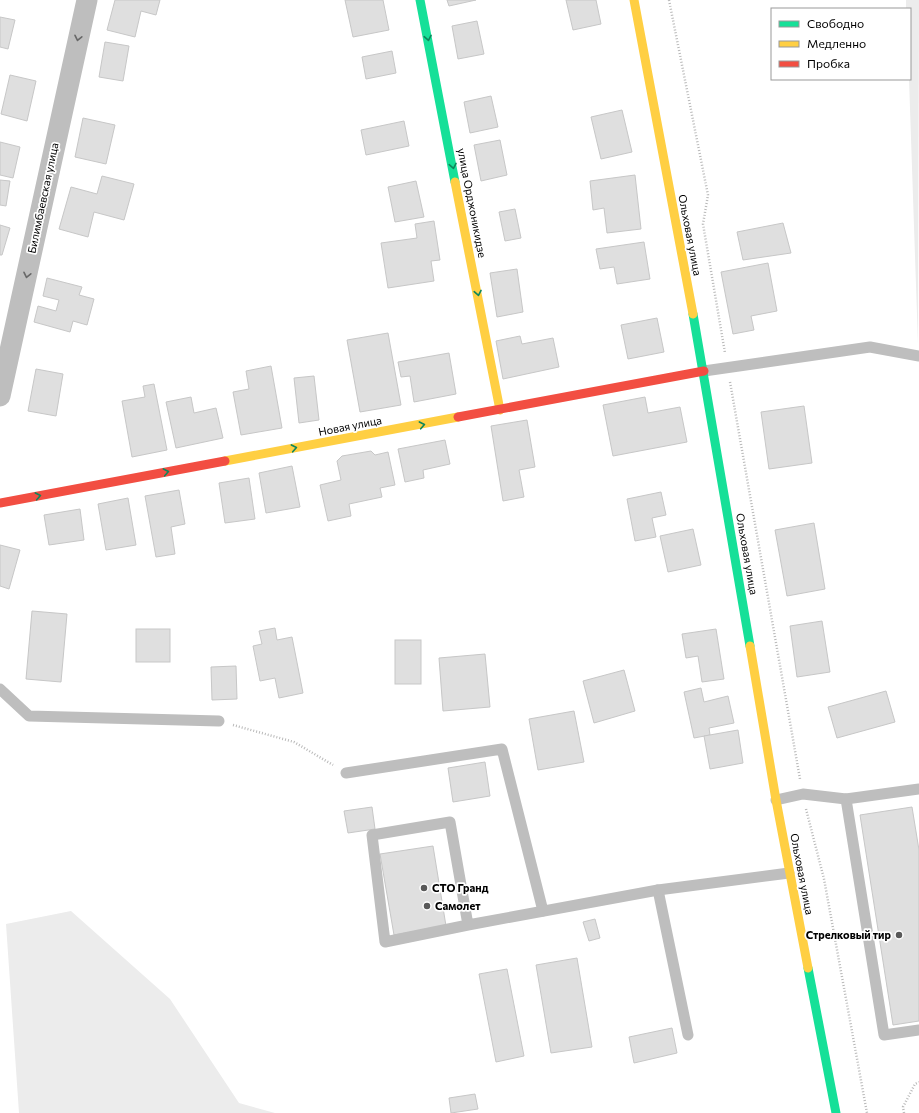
<svg xmlns="http://www.w3.org/2000/svg" width="919" height="1113" viewBox="0 0 919 1113" font-family="Commissioner,sans-serif">
<rect width="100%" height="100%" fill="#fff"/>
<!-- green -->
<g fill="#ececec">
<polygon points="906,0 919,0 918,344 909,79 910,79 910,9 906,9"/>
<polygon points="71,911 170,999 239,1103 275,1113 19,1113 6,924"/>
</g>
<!-- building -->
<g fill="#dfdfdf" stroke="#c7c7c7">
<polygon points="115,0 160,0 156,15 141,11 135,37 107,30"/>
<polygon points="345,0 383,0 389,30 353,37"/>
<polygon points="447,0 476,0 449,6"/>
<polygon points="566,0 596,0 601,24 573,30"/>
<polygon points="0,17 15,20 8,49 0,47"/>
<polygon points="477,21 484,54 458,59 452,26"/>
<polygon points="105,42 129,46 123,81 99,77"/>
<polygon points="392,51 396,73 366,79 362,57"/>
<polygon points="10,75 36,81 27,121 1,114"/>
<polygon points="491,96 498,127 470,133 464,102"/>
<polygon points="622,110 632,152 601,159 591,117"/>
<polygon points="83,118 115,125 106,164 75,157"/>
<polygon points="404,121 409,146 366,155 361,130"/>
<polygon points="500,140 507,175 481,181 474,145"/>
<polygon points="0,142 20,147 13,178 0,175"/>
<polygon points="635,175 641,229 607,233 604,208 593,210 590,181"/>
<polygon points="102,176 134,184 124,220 94,212 88,237 59,229 71,187 97,194"/>
<polygon points="0,180 10,181 6,206 0,205"/>
<polygon points="416,181 424,217 395,222 388,187"/>
<polygon points="515,209 521,238 505,241 499,212"/>
<polygon points="434,221 440,260 431,261 434,281 388,288 381,243 417,238 415,224"/>
<polygon points="783,223 791,253 743,260 737,232"/>
<polygon points="0,225 10,228 2,255 0,255"/>
<polygon points="644,242 650,279 617,284 614,267 600,269 596,249"/>
<polygon points="768,263 777,311 751,316 754,330 733,334 721,272"/>
<polygon points="517,269 523,312 497,317 490,273"/>
<polygon points="47,278 82,287 79,295 94,299 87,325 73,321 70,332 34,322 38,306 56,311 59,300 43,296"/>
<polygon points="657,318 664,352 628,359 621,325"/>
<polygon points="388,333 401,405 360,412 347,340"/>
<polygon points="520,336 522,344 553,338 559,367 503,379 496,341"/>
<polygon points="449,353 456,394 414,402 410,376 401,377 398,362"/>
<polygon points="271,366 282,428 241,435 233,392 249,389 246,371"/>
<polygon points="36,369 63,374 56,416 28,411"/>
<polygon points="314,376 319,420 299,423 294,378"/>
<polygon points="154,384 167,450 132,457 122,401 145,397 143,386"/>
<polygon points="191,397 194,413 216,408 223,438 176,448 166,402"/>
<polygon points="645,397 648,413 680,407 687,442 613,456 603,405"/>
<polygon points="804,406 812,463 769,469 761,412"/>
<polygon points="527,420 535,467 519,470 524,497 503,501 491,426"/>
<polygon points="445,440 450,464 423,470 424,478 405,482 398,449"/>
<polygon points="371,451 375,455 388,452 395,485 380,488 382,497 349,504 351,516 328,521 320,485 341,480 337,461 342,456"/>
<polygon points="292,466 300,507 266,513 259,473"/>
<polygon points="249,478 255,519 225,523 219,483"/>
<polygon points="179,490 185,524 171,527 175,554 156,557 145,496"/>
<polygon points="661,492 666,515 652,518 656,537 635,541 627,499"/>
<polygon points="128,498 136,545 106,550 98,504"/>
<polygon points="80,509 84,540 49,545 44,515"/>
<polygon points="814,523 825,589 787,596 775,530"/>
<polygon points="693,529 701,565 668,572 660,536"/>
<polygon points="0,545 20,550 9,589 0,586"/>
<polygon points="32,611 67,614 61,682 26,679"/>
<polygon points="822,621 830,672 797,677 790,626"/>
<polygon points="275,628 277,640 292,637 303,693 279,698 275,678 260,681 253,646 262,644 259,631"/>
<rect x="136" y="629" width="34" height="33"/>
<polygon points="716,629 724,679 702,682 698,656 686,658 682,634"/>
<rect x="395" y="640" width="26" height="44"/>
<polygon points="485,654 490,707 443,711 439,658"/>
<polygon points="236,666 237,699 212,700 211,667"/>
<polygon points="624,670 635,711 594,723 583,681"/>
<polygon points="701,688 704,702 728,696 734,723 709,728 710,735 694,738 684,692"/>
<polygon points="886,691 895,722 837,738 828,707"/>
<polygon points="574,711 584,762 538,770 529,719"/>
<polygon points="738,730 743,763 710,769 704,736"/>
<polygon points="485,762 490,796 453,802 448,768"/>
<polygon points="372,807 375,829 348,833 344,811"/>
<polygon points="912,807 919,850 919,1021 893,1025 860,815"/>
<polygon points="433,846 446,926 394,935 380,854"/>
<polygon points="595,919 600,938 589,941 583,922"/>
<polygon points="577,958 592,1047 551,1053 536,965"/>
<polygon points="507,969 524,1056 496,1062 479,974"/>
<polygon points="672,1028 677,1053 634,1063 629,1037"/>
<polygon points="475,1094 478,1109 451,1113 449,1098"/>
</g>
<g fill="none" stroke-linecap="round" stroke-linejoin="round">
<!-- path -->
<g stroke="#b9b9b9" stroke-width="2.5" stroke-dasharray="1 2" stroke-linecap="butt">
<polyline points="669,0 708,195 703,224 725,353"/>
<polyline points="730,382 800,779"/>
<polyline points="233,725 294,742 333,765"/>
<polyline points="806,809 824,879 867,1113"/>
<polyline points="904,1113 903,1107 915,1084 919,1082"/>
</g>
<!-- lane -->
<g stroke="#bebebe" stroke-width="11">
<polyline points="704,371 870,347 919,356"/>
<polyline points="0,689 29,716 219,721"/>
<polyline points="346,773 502,749 543,911"/>
<polyline points="846,799 884,1035 919,1030"/>
<polyline points="776,800 803,794 846,799 919,789"/>
<polyline points="658,890 688,1035"/>
<polyline points="468,925 385,942 372,835 450,822 468,925 658,890 789,873"/>
</g>
<!-- street -->
<polyline stroke="#bebebe" stroke-width="21" points="0,396 87,0"/>
<!-- fast -->
<g stroke="#16e098" stroke-width="9">
<polyline points="420,0 455,182"/>
<polyline points="693,314 750,646"/>
<polyline points="808,968 836,1113"/>
</g>
<!-- slow -->
<g stroke="#ffcf43" stroke-width="9">
<polyline points="634,0 693,314"/>
<polyline points="455,182 500,410"/>
<polyline points="225,461 458,417"/>
<polyline points="750,646 776,800 808,968"/>
</g>
<!-- jam -->
<g stroke="#f24e42" stroke-width="9">
<polyline points="458,417 704,371"/>
<polyline points="0,503 225,461"/>
</g>
</g>
<!-- one-way arrows -->
<defs><path id="oneway-chevron" d="M-2-3.5L2.5 0L-2 3.5" fill="none" stroke-width="1.6" stroke-linecap="round" stroke-linejoin="round"/></defs>
<g stroke="#686868">
<use href="#oneway-chevron" transform="translate(78 38) rotate(102)"/>
<use href="#oneway-chevron" transform="translate(27 275) rotate(102)"/>
</g>
<g stroke="#0d865b">
<use href="#oneway-chevron" transform="translate(428 38) rotate(79)"/>
<use href="#oneway-chevron" transform="translate(453 166) rotate(79)"/>
<use href="#oneway-chevron" transform="translate(478 293) rotate(79)"/>
<use href="#oneway-chevron" transform="translate(422 425) rotate(-11)"/>
<use href="#oneway-chevron" transform="translate(294 448) rotate(-11)"/>
<use href="#oneway-chevron" transform="translate(166 472) rotate(-11)"/>
<use href="#oneway-chevron" transform="translate(38 496) rotate(-11)"/>
</g>
<!-- markers -->
<g fill="#595959" stroke="#fff" stroke-width="1.5">
<circle cx="424" cy="888" r="4"/>
<circle cx="427" cy="906" r="4"/>
<circle cx="899" cy="935" r="4"/>
</g>
<g text-anchor="middle" stroke-width="3.5" stroke-linejoin="round" paint-order="stroke">
<!-- street labels -->
<g font-size="11" fill="#000" stroke="#fff">
<text transform="translate(43 198) rotate(-78)" y="4">Билимбаевская улица</text>
<text transform="translate(472 203) rotate(79)" y="4">улица Орджоникидзе</text>
<text transform="translate(690 235) rotate(79)" y="4">Ольховая улица</text>
<text transform="translate(350 426) rotate(-11)" y="4">Новая улица</text>
<text transform="translate(747 554) rotate(80)" y="4">Ольховая улица</text>
<text transform="translate(802 874) rotate(79)" y="4">Ольховая улица</text>
</g>
<!-- poi labels -->
<g font-size="11" font-weight="bold" fill="#000" stroke="#fff" text-anchor="start">
<text x="432" y="892">СТО Гранд</text>
<text x="435" y="910">Самолет</text>
<text x="891" y="939" text-anchor="end">Стрелковый тир</text>
</g>
</g>
<!-- legend -->
<rect x="771" y="8" width="140" height="72" fill="#ffffff" stroke="#999999"/>
<rect x="779" y="21" width="20" height="6" fill="#16e098" stroke="#999999"/>
<text x="807" y="28" font-size="12" fill="#000000">Свободно</text>
<rect x="779" y="41" width="20" height="6" fill="#ffcf43" stroke="#999999"/>
<text x="807" y="48" font-size="12" fill="#000000">Медленно</text>
<rect x="779" y="61" width="20" height="6" fill="#f24e42" stroke="#999999"/>
<text x="807" y="68" font-size="12" fill="#000000">Пробка</text>
</svg>
